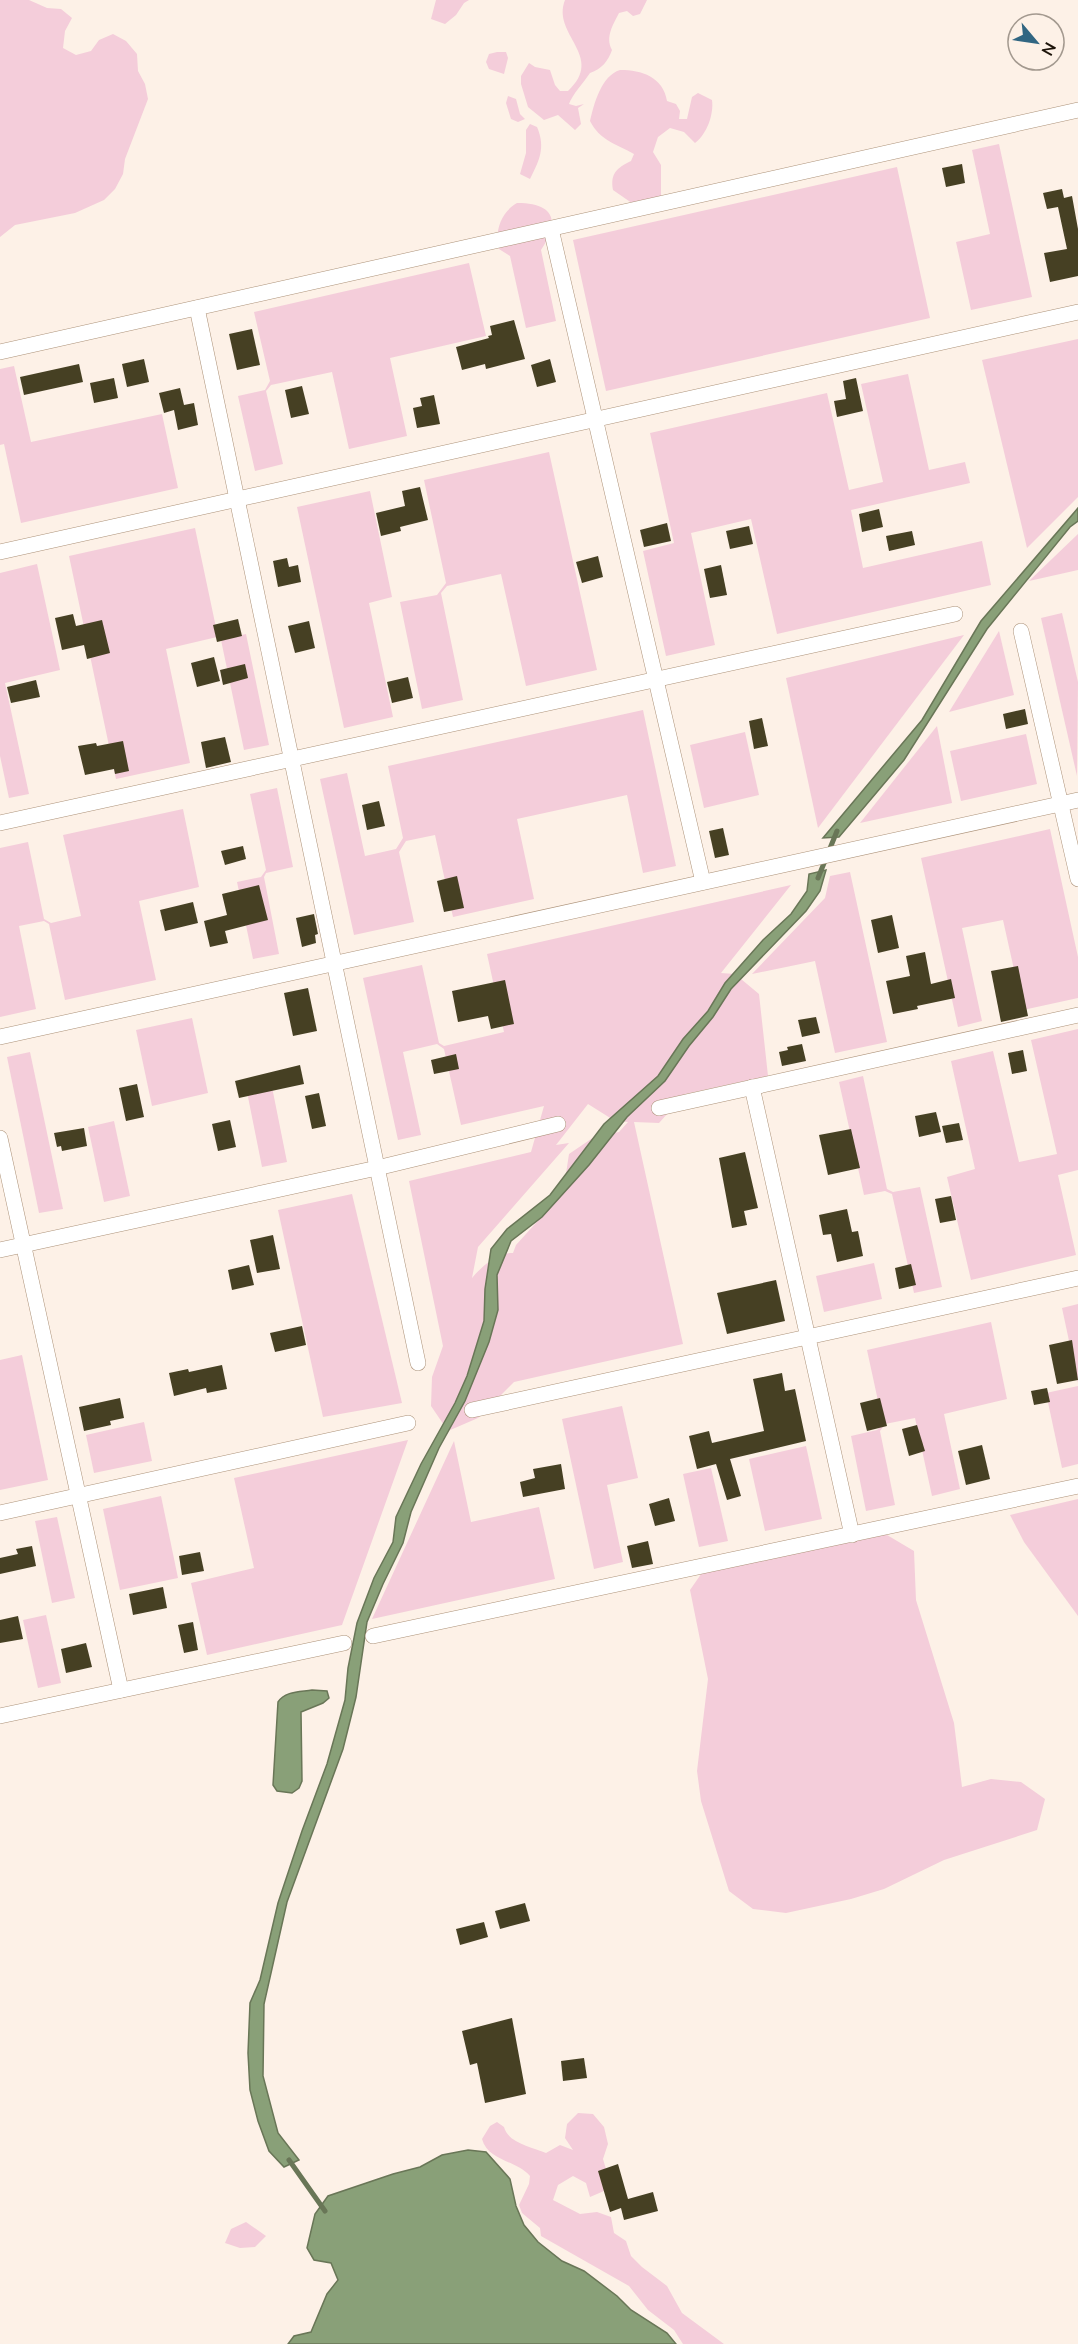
<svg xmlns="http://www.w3.org/2000/svg" width="1078" height="2344" viewBox="0 0 1078 2344" font-family="Mulish,sans-serif">
<rect width="100%" height="100%" fill="#fdf1e7"/>
<!-- green -->
<g fill="#f4cdda" fill-rule="evenodd">
<polygon points="0,0 29,0 47,8 61,9 72,18 65,31 63,48 76,55 91,51 99,40 113,34 126,41 137,54 138,71 145,84 148,99 125,159 123,174 115,189 104,200 75,213 15,225 0,237"/>
<polygon points="436,0 469,0 464,3 456,15 445,24 431,19"/>
<path d="M565,0H647L640,14L633,16L627,11L619,13C613,25 605,37 612,50C608,61 602,69 590,73C584,82 572,95 569,104L576,106L584,104L578,108L581,124L575,130L558,115L544,120L528,107L521,84V76L529,63L535,67L550,70L555,85L560,91H568C606,56 551,35 565,0Z"/>
<polygon points="497,52 506,52 508,58 504,74 489,69 486,62 489,54"/>
<path d="M620,70C642,70 663,77 667,101L676,104L680,111L679,119H687L692,97L698,93L712,100C714,114 707,134 695,143L684,132L670,128L658,137L653,152L661,165V198L639,208L613,190C610,173 617,168 631,161L634,154C617,144 600,141 590,121C594,104 601,76 620,70Z"/>
<polygon points="508,96 516,99 520,114 525,119 518,122 511,119 506,103"/>
<path d="M530,124L537,127C546,148 539,161 530,179L520,174L526,153V130Z"/>
<polygon points="999,144 1032,297 971,310 956,242 990,234 972,150"/>
<polygon points="897,167 930,318 606,391 573,240"/>
<path d="M517,203C554,203 561,221 541,250L556,321L526,328L510,256L499,249C494,232 501,212 517,203Z"/>
<polygon points="469,263 486,336 390,358 407,436 349,449 332,372 271,385 266,391 283,464 255,471 238,396 265,390 270,381 254,312"/>
<polygon points="1078,339 1078,497 1027,548 982,360"/>
<polygon points="14,366 31,442 162,414 178,488 21,523 4,444 0,445 0,369"/>
<polygon points="908,374 929,470 965,462 970,483 851,510 863,568 982,541 991,585 777,634 751,519 691,533 715,645 666,656 643,551 674,543 650,433 827,393 849,490 883,482 861,384"/>
<polygon points="549,452 597,670 526,686 501,574 447,586 441,593 463,700 422,709 400,602 437,595 446,583 424,480"/>
<polygon points="370,491 392,597 369,603 393,717 344,728 297,507"/>
<polygon points="195,528 218,637 223,639 246,634 269,745 244,750 221,640 217,637 166,649 190,763 116,779 69,556"/>
<polygon points="1078,534 1078,570 1029,581"/>
<polygon points="37,564 60,670 5,683 29,794 9,798 0,756 0,573"/>
<polygon points="1062,613 1078,682 1077,776 1041,618"/>
<polygon points="999,631 1014,695 949,712"/>
<polygon points="964,635 818,828 786,678"/>
<polygon points="643,710 676,866 643,873 627,795 517,819 534,899 453,917 435,835 406,841 399,852 414,922 354,935 320,779 347,773 365,856 396,849 403,838 388,766"/>
<polygon points="937,726 952,803 860,823"/>
<polygon points="745,732 759,795 704,808 690,745"/>
<polygon points="1026,734 1037,784 961,801 950,751"/>
<polygon points="277,788 293,867 266,873 264,877 279,954 253,959 237,882 261,877 266,870 250,794"/>
<polygon points="183,809 199,887 139,901 156,980 65,1000 49,924 44,921 19,926 36,1009 0,1017 0,848 28,842 44,919 51,923 81,916 63,835"/>
<polygon points="1050,829 1078,957 1078,998 1023,1010 1003,920 962,928 982,1021 958,1027 921,858"/>
<polygon points="850,872 887,1042 835,1053 815,961 752,974 825,898 830,876"/>
<path d="M791,885L721,973L735,974L759,994L768,1076L685,1094L659,1123L634,1122L683,1344L514,1382L478,1418L448,1431L431,1406L432,1377L443,1346L409,1181L531,1152L544,1106L461,1125L444,1049L437,1044L403,1052L421,1135L398,1140L363,978L422,965L439,1043L444,1046L504,1032L487,954ZM588,1104L615,1121L628,1122L619,1132L594,1137L569,1154L563,1193L516,1245L513,1253C498,1252 481,1267 472,1278L478,1247L569,1143L556,1145Z"/>
<polygon points="192,1018 208,1093 152,1106 136,1030"/>
<polygon points="1078,1029 1078,1170 1058,1175 1076,1255 971,1280 947,1177 975,1169 951,1061 993,1051 1019,1162 1057,1154 1031,1040"/>
<polygon points="30,1052 63,1209 39,1213 7,1057"/>
<polygon points="863,1076 887,1189 893,1192 920,1187 942,1287 914,1293 892,1194 885,1191 864,1195 839,1082"/>
<polygon points="272,1087 287,1162 262,1167 247,1092"/>
<polygon points="114,1121 130,1196 104,1202 88,1127"/>
<polygon points="352,1194 402,1403 323,1417 278,1210"/>
<polygon points="874,1263 882,1299 824,1312 816,1276"/>
<polygon points="1078,1304 1078,1383 1062,1308"/>
<polygon points="991,1322 1007,1399 944,1414 960,1489 932,1496 915,1418 885,1424 880,1431 895,1505 866,1511 851,1436 877,1430 883,1424 867,1350"/>
<polygon points="22,1355 48,1480 0,1490 0,1360"/>
<polygon points="1078,1386 1078,1464 1062,1468 1046,1393"/>
<polygon points="622,1406 638,1478 607,1485 623,1562 594,1569 562,1419"/>
<polygon points="144,1422 152,1461 94,1473 86,1435"/>
<polygon points="408,1440 342,1625 207,1655 191,1583 254,1568 234,1478"/>
<polygon points="454,1441 471,1522 539,1507 555,1579 372,1619"/>
<polygon points="806,1446 822,1519 765,1531 749,1459"/>
<polygon points="711,1468 728,1541 699,1547 683,1474"/>
<polygon points="161,1496 178,1578 120,1590 103,1509"/>
<polygon points="1078,1499 1078,1616 1024,1542 1010,1515"/>
<polygon points="57,1517 75,1598 52,1603 35,1521"/>
<polygon points="856,1533 887,1535 914,1551 916,1600 954,1723 962,1787 991,1779 1021,1782 1045,1799 1037,1830 944,1860 884,1889 851,1899 786,1913 753,1909 729,1891 701,1801 697,1771 708,1679 690,1590 706,1567"/>
<polygon points="46,1615 61,1683 38,1688 23,1620"/>
<path d="M578,2113L593,2114L604,2127L608,2144L603,2159L608,2176L604,2191L590,2197L586,2183L573,2176L558,2185L553,2200L580,2214L597,2212L611,2217L614,2233L626,2241L631,2256L642,2267L667,2286L682,2313L724,2344H683L674,2330L648,2310L629,2286L541,2236L540,2228L522,2213L519,2205L529,2184L530,2176C516,2160 488,2161 482,2139L490,2126L497,2122L504,2127C508,2143 532,2147 546,2153L560,2145L573,2150L565,2138L567,2124Z"/>
<polygon points="246,2222 266,2236 255,2247 240,2248 225,2243 231,2229"/>
</g>
<!-- water -->
<g fill="#89a078" stroke="#697657" stroke-width="1.5">
<polygon points="1078,508 1078,521 1070,527 987,629 904,760 839,837 823,838 922,720 981,621"/>
<polygon points="826,870 820,891 806,911 731,989 713,1017 689,1046 665,1081 627,1117 589,1165 542,1217 511,1241 497,1275 498,1310 489,1342 465,1401 439,1448 411,1512 403,1543 383,1584 367,1622 356,1697 343,1749 287,1902 264,2004 263,2076 278,2133 299,2160 284,2167 269,2151 258,2121 250,2090 248,2053 250,2003 260,1980 278,1903 302,1831 327,1764 345,1700 348,1668 357,1623 374,1578 393,1542 396,1517 421,1464 455,1403 467,1376 484,1321 485,1289 491,1249 507,1229 550,1195 604,1124 658,1076 683,1039 708,1011 725,983 763,940 791,914 807,891 809,874"/>
<path d="M312,1690L327,1691L329,1698L323,1703L301,1712L302,1781L299,1788L292,1793L277,1791L273,1785L278,1702C285,1691 300,1692 312,1690Z"/>
<polygon points="468,2150 486,2152 510,2179 516,2206 524,2225 538,2242 562,2261 584,2271 617,2296 631,2310 667,2333 676,2344 288,2344 294,2336 311,2332 327,2294 338,2280 331,2263 314,2260 307,2248 315,2214 328,2196 393,2174 420,2167 442,2155"/>
</g>
<g fill="none" stroke-linecap="round" stroke-linejoin="round">
<!-- stream -->
<g stroke="#697657" stroke-width="5">
<polyline points="818,878 837,831"/>
<polyline points="289,2160 325,2211"/>
</g>
</g>
<!-- building -->
<g fill="#464023">
<polygon points="962,164 965,183 946,187 942,168"/>
<polygon points="1062,189 1064,198 1072,196 1078,229 1078,276 1050,282 1044,253 1067,249 1058,207 1047,209 1043,193"/>
<polygon points="514,320 525,359 486,369 485,364 462,370 456,347 489,338 488,336 492,335 490,326"/>
<polygon points="252,329 260,365 237,370 229,334"/>
<polygon points="144,359 149,382 127,387 122,364"/>
<polygon points="550,359 556,382 537,387 531,365"/>
<polygon points="79,364 83,382 24,395 20,377"/>
<polygon points="114,378 118,398 94,403 90,383"/>
<polygon points="856,378 863,411 837,417 834,401 846,399 843,381"/>
<polygon points="302,386 309,414 291,418 285,390"/>
<polygon points="180,388 184,405 194,403 198,425 178,430 174,410 164,413 159,393"/>
<polygon points="434,395 440,424 417,428 413,408 422,406 420,398"/>
<polygon points="420,487 428,520 400,527 401,531 381,536 376,513 405,506 402,491"/>
<polygon points="879,509 883,527 862,532 859,514"/>
<polygon points="667,523 671,541 644,547 640,530"/>
<polygon points="749,526 753,544 730,549 726,531"/>
<polygon points="912,531 915,545 889,551 886,536"/>
<polygon points="598,556 603,577 582,583 576,562"/>
<polygon points="287,558 289,567 298,565 301,582 278,587 273,561"/>
<polygon points="721,565 727,595 710,598 704,569"/>
<polygon points="73,614 76,626 102,620 110,653 87,659 84,645 62,650 55,618"/>
<polygon points="238,619 242,636 217,642 213,625"/>
<polygon points="309,621 315,648 295,653 288,626"/>
<polygon points="214,657 220,681 197,687 191,663"/>
<polygon points="245,664 248,678 223,685 220,670"/>
<polygon points="408,677 413,698 392,703 387,682"/>
<polygon points="36,680 40,697 11,703 7,687"/>
<polygon points="1025,709 1028,724 1006,729 1003,714"/>
<polygon points="762,718 768,746 754,749 749,721"/>
<polygon points="225,737 231,762 206,768 201,742"/>
<polygon points="123,741 129,771 115,774 114,769 85,775 78,746 96,743 97,746"/>
<polygon points="379,801 385,826 367,830 362,805"/>
<polygon points="723,828 729,855 715,858 709,831"/>
<polygon points="243,846 246,859 225,865 221,851"/>
<polygon points="457,876 464,908 444,912 437,881"/>
<polygon points="259,885 268,920 225,931 228,943 210,947 204,921 227,915 222,894"/>
<polygon points="193,902 198,923 165,931 160,910"/>
<polygon points="314,914 318,934 315,935 316,943 302,947 296,918"/>
<polygon points="892,915 899,948 878,953 871,920"/>
<polygon points="925,952 931,984 951,979 955,998 917,1006 918,1009 893,1014 886,981 910,976 906,956"/>
<polygon points="1018,966 1028,1016 1001,1022 991,971"/>
<polygon points="505,980 514,1024 491,1029 488,1016 458,1022 452,991"/>
<polygon points="308,988 317,1031 293,1036 284,993"/>
<polygon points="816,1017 820,1033 802,1037 798,1020"/>
<polygon points="802,1044 806,1061 782,1066 779,1052 788,1050 787,1047"/>
<polygon points="1023,1050 1027,1071 1012,1074 1008,1053"/>
<polygon points="456,1054 459,1069 434,1074 431,1060"/>
<polygon points="300,1065 304,1084 239,1098 235,1081"/>
<polygon points="137,1084 144,1117 126,1121 119,1088"/>
<polygon points="319,1093 326,1126 312,1129 305,1096"/>
<polygon points="936,1112 941,1132 919,1137 915,1116"/>
<polygon points="230,1120 236,1147 218,1151 212,1124"/>
<polygon points="959,1123 963,1140 946,1143 942,1126"/>
<polygon points="84,1128 87,1146 62,1151 61,1146 57,1147 54,1133"/>
<polygon points="851,1129 860,1168 828,1175 819,1135"/>
<polygon points="745,1152 758,1208 744,1211 747,1225 732,1228 719,1158"/>
<polygon points="951,1196 956,1220 940,1223 935,1199"/>
<polygon points="847,1209 852,1232 858,1231 863,1256 837,1262 831,1234 823,1235 819,1215"/>
<polygon points="273,1235 280,1269 257,1273 250,1240"/>
<polygon points="911,1264 916,1285 899,1289 895,1268"/>
<polygon points="249,1265 254,1285 232,1290 228,1270"/>
<polygon points="776,1280 785,1321 727,1334 717,1293"/>
<polygon points="302,1326 306,1345 275,1352 270,1333"/>
<polygon points="1072,1340 1078,1380 1057,1384 1049,1345"/>
<polygon points="222,1365 227,1389 207,1393 206,1388 174,1396 169,1373 188,1369 189,1372"/>
<polygon points="782,1373 785,1391 795,1389 806,1441 730,1459 741,1496 727,1500 716,1464 697,1469 689,1436 709,1431 712,1443 764,1431 753,1379"/>
<polygon points="1047,1388 1050,1402 1034,1405 1031,1391"/>
<polygon points="120,1398 124,1418 110,1421 111,1425 84,1431 79,1407"/>
<polygon points="880,1398 887,1426 867,1431 860,1403"/>
<polygon points="917,1425 925,1451 909,1456 902,1429"/>
<polygon points="982,1445 990,1479 966,1485 958,1451"/>
<polygon points="561,1464 565,1489 523,1497 520,1482 535,1478 533,1469"/>
<polygon points="669,1498 675,1521 655,1526 649,1504"/>
<polygon points="648,1541 653,1564 632,1568 627,1546"/>
<polygon points="32,1546 36,1566 0,1574 0,1558 18,1554 16,1549"/>
<polygon points="200,1552 204,1571 182,1575 179,1556"/>
<polygon points="163,1587 167,1608 133,1615 129,1594"/>
<polygon points="18,1616 23,1639 0,1643 0,1620"/>
<polygon points="193,1622 198,1650 184,1653 178,1625"/>
<polygon points="86,1643 92,1667 66,1673 61,1649"/>
<polygon points="525,1903 530,1921 500,1929 495,1911"/>
<polygon points="484,1922 488,1937 460,1945 456,1929"/>
<polygon points="512,2018 526,2094 485,2103 477,2063 470,2065 462,2031"/>
<polygon points="584,2058 587,2078 563,2081 561,2061"/>
<polygon points="618,2164 628,2199 653,2192 658,2211 624,2220 621,2208 610,2212 598,2171"/>
</g>
<g fill="none" stroke-linecap="round" stroke-linejoin="round">
<!-- minor casing -->
<g stroke="#ac9279" stroke-width="16">
<g id="minor">
<polyline points="551,229 703,882"/>
<polyline points="197,308 418,1363"/>
<polyline points="0,352 1078,110"/>
<polyline points="0,552 1078,312"/>
<polyline points="1021,631 1078,879"/>
<polyline points="0,823 955,614"/>
<polyline points="0,1037 1078,800"/>
<polyline points="752,1087 852,1535"/>
<polyline points="659,1108 1078,1015"/>
<polyline points="0,1138 121,1690"/>
<polyline points="0,1250 377,1168 558,1124"/>
<polyline points="472,1410 1078,1278"/>
<polyline points="0,1513 408,1423"/>
<polyline points="373,1636 1078,1486"/>
<polyline points="0,1716 344,1643"/>
</g>
</g>
<!-- minor -->
<use href="#minor" stroke="#fff" stroke-width="15"/>
</g>
<!-- north arrow -->
<g transform="translate(1036 42) rotate(119)"><circle r="28" fill="#fdf1e7" stroke="#a3998f" stroke-width="1.5"/>
<path d="M0-4.5L10 22L0 15L-10 22Z" fill="#316682"/>
<text y="-9" font-size="16" font-weight="bold" text-anchor="middle" fill="#1d140a">N</text>
</g>
</svg>
